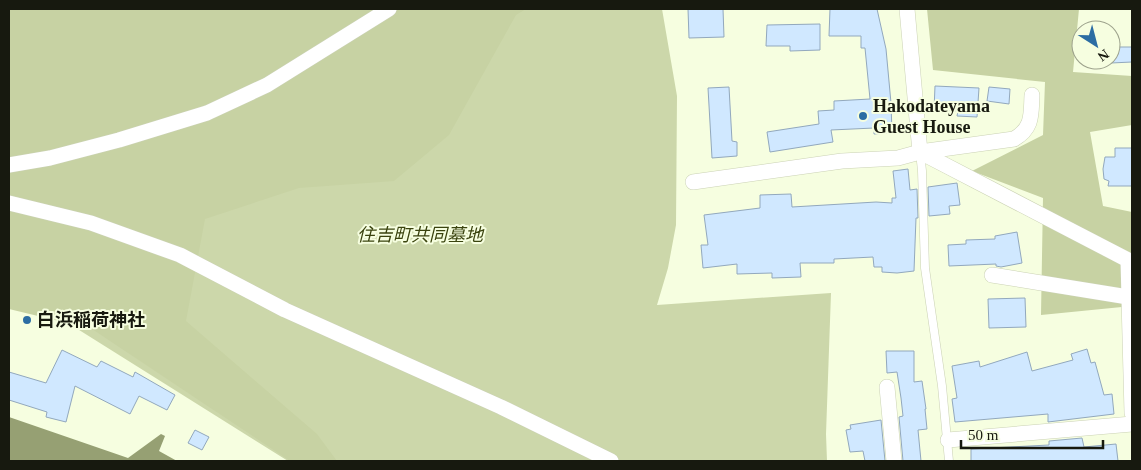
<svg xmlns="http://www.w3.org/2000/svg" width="1141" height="470" viewBox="0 0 1141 470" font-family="'Times New Roman','Noto Sans JP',serif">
<rect width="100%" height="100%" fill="#f6fee0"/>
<!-- green -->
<polygon fill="#ccd7aa" points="308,9 662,9 677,96 676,225 668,268 657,305 831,293 826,434 827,461 288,461 9,286 9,214"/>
<!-- forest -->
<g fill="#c7d2a3">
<polygon points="9,9 526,9 516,15 449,135 394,181 299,188 205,219 186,321 317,434 337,461 290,461 92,329 9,309"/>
<polygon points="927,9 1079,9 1073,72 1132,76 1132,125 1090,132 1103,206 1132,212 1132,306 1041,315 1043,198 972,171 1043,135 1045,82 933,70"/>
</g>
<!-- water -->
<polygon fill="#96a073" points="9,417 128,458 161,434 165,436 159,451 177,461 9,461"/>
<!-- building -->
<g fill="#d0e8ff" stroke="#92a8bd">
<polygon points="688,9 723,9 724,37 689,38"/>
<polygon points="830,9 877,9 886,49 891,103 892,133 874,134 874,128 831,130 833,142 770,152 767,132 819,124 818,111 834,110 834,101 870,99 865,48 861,48 861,36 829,36"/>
<polygon points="820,24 820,50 790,51 790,46 766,46 767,25"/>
<polygon points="1111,47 1132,47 1132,62 1111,63"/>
<polygon points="935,86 979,88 977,117 957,116 958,111 934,110"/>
<polygon points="729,87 732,141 737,142 737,156 712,158 708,88"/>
<polygon points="989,87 1010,89 1009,104 987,101"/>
<polygon points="1115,148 1132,148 1132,186 1108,186 1109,181 1104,179 1103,169 1105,157 1115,157"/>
<polygon points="908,169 910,190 917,189 918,218 916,218 914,271 897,273 882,272 882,267 874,267 873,257 834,259 834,263 800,263 801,277 772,278 772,273 737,274 737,264 703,268 701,245 708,245 704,215 760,208 760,195 791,194 792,207 876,202 892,203 892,198 896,198 893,171"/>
<polygon points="957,183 960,205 949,206 950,214 929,216 928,187"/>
<polygon points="1017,232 1022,263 1001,267 996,266 996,264 949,266 948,245 966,244 966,240 995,239 995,236"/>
<polygon points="1025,298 1026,327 989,328 988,299"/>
<polygon points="1087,349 1091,363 1095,362 1104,395 1112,394 1114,414 1048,422 1048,414 955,422 952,399 957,398 952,366 979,361 980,367 1027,352 1032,371 1073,360 1071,354"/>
<polygon points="62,350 97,367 101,361 133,377 135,372 175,395 167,410 139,396 130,414 75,386 66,422 46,417 47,412 9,400 9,372 46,383"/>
<polygon points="886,351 914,351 914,382 922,381 926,409 925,409 927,429 918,430 921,461 903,461 899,417 903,416 901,398 897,372 887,373"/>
<polygon points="881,420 885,461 865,461 863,451 850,452 846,430 851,429 850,425"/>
<polygon points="195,430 209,437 202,450 188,443"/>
<polygon points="1082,438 1084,447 1116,444 1118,461 971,461 971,449 1049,445 1049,441"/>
</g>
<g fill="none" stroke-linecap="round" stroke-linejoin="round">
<!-- lane casing -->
<g stroke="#cbd2b5" stroke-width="9">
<polyline id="lane" points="920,152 922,171 925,268 942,386 949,461"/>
</g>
<!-- street casing -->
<g stroke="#cbd2b5" stroke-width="16">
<g id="street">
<polyline points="907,9 920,152"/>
<polyline points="920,152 1128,260 1132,413"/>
<polyline points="9,165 50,158 119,140 207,113 267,85 389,9"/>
<path d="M693,182L842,161L898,158L920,152L1014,139C1033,128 1031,115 1032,95"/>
<polyline points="9,203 91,223 180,255 285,310 501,407 611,461"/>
<polyline points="992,275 1128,297"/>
<polyline points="887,387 894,461"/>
<polyline points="948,440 1132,424"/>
</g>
</g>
<!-- lane -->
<use href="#lane" stroke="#fff" stroke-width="8"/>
<!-- street -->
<use href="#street" stroke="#fff" stroke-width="15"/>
</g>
<!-- markers -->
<g fill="#2c6da3" stroke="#f6fee0" stroke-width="2">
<circle cx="863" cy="116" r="5"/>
<circle cx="27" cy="320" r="5"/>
</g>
<g text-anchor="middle" stroke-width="4" stroke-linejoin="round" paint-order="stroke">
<!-- poi labels -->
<g font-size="18" font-weight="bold" fill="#17190f" stroke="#f6fee0" text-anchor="start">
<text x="873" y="112">Hakodateyama<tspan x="873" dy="21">Guest House</tspan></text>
<text x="37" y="326">白浜稲荷神社</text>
</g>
<!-- park labels -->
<g font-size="18" font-style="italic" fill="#3a430e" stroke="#f6fee0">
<text x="420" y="241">住吉町共同墓地</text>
</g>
</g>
<!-- border -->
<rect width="1141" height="470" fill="none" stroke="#17190f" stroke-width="20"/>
<!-- north arrow -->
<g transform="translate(1096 45) rotate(144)"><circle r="24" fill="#f6fee0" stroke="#9da28c"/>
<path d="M0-4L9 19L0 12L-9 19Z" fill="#2c6da3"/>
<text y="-8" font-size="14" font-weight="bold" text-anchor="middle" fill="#17190f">N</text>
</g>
<!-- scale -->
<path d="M961 440v8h142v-8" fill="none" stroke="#17190f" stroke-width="2.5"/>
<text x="968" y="440" font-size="15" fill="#17190f" stroke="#f6fee0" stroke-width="4" paint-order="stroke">50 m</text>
</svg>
